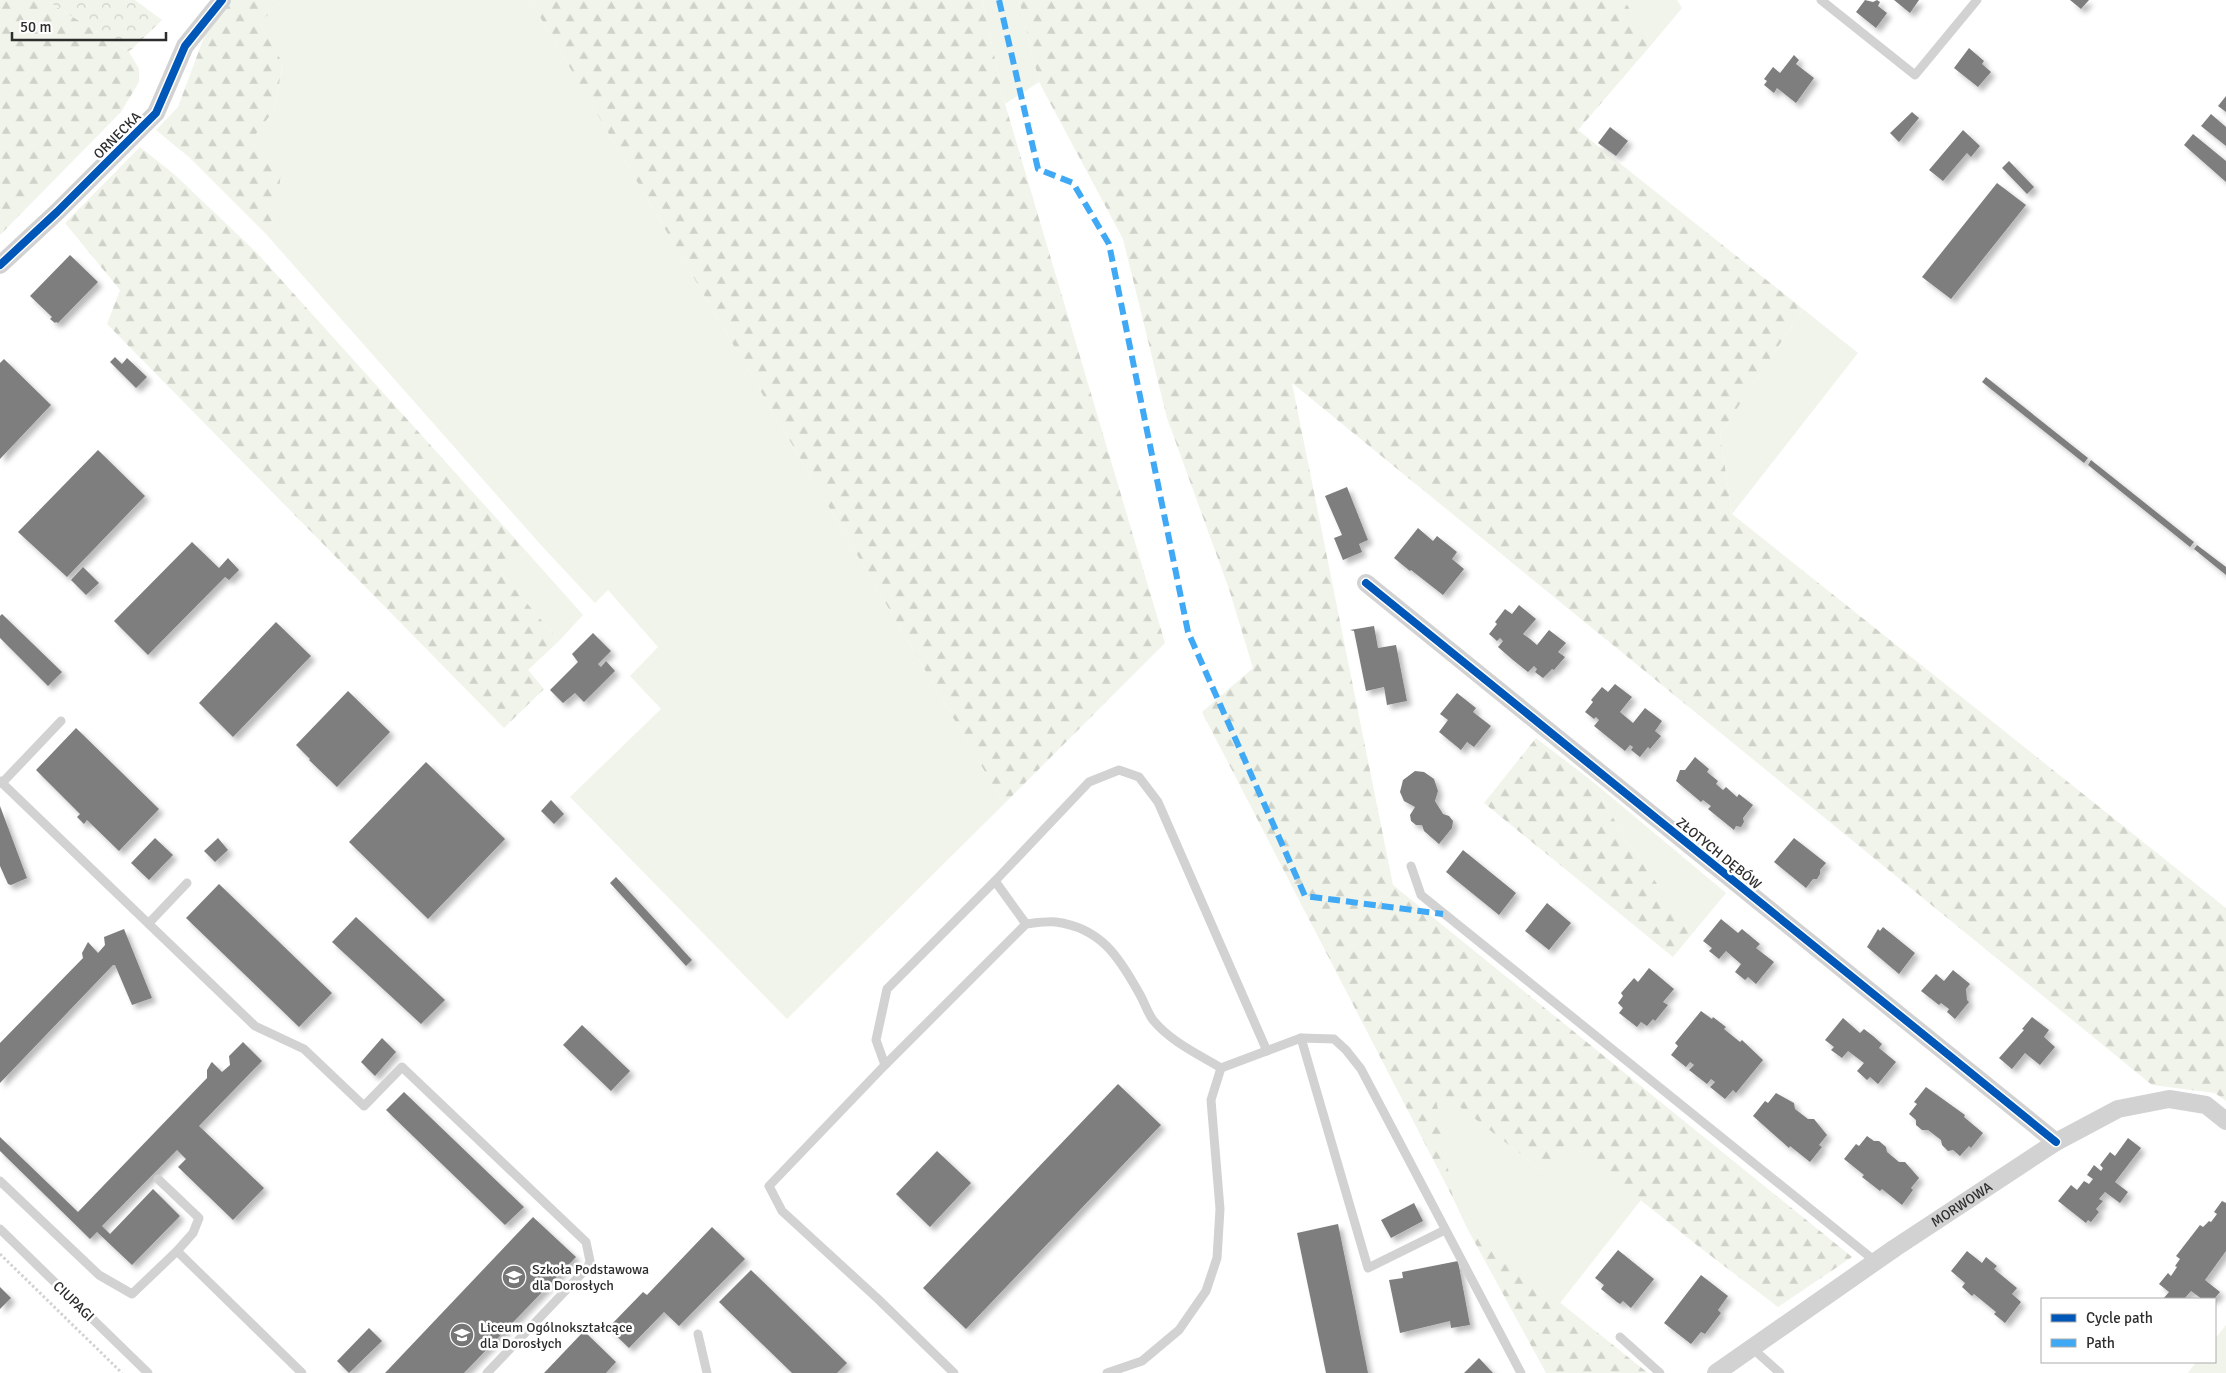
<svg xmlns="http://www.w3.org/2000/svg" width="2226" height="1373" viewBox="0 0 2226 1373" font-family="Signika,sans-serif">
<defs>
<pattern id="forest-firs" width="22" height="20" patternUnits="userSpaceOnUse" patternTransform="scale(1.25)"><rect width="22" height="20" fill="#f1f4ea"/><path d="M5 1l3.5 6h-7zM16 11l3.5 6h-7z" fill="#cfd2c9"/></pattern>
<pattern id="park-crowns" width="20" height="18" patternUnits="userSpaceOnUse" patternTransform="scale(1.25)"><rect width="20" height="18" fill="#f1f4ea"/><path d="M2 6a3 3 0 1 1 6 0M12 15a3 3 0 1 1 6 0" fill="none" stroke="#cfd2c9"/></pattern>
<filter id="shadow"><feDropShadow dx="4.5" dy="4.5" stdDeviation="2.5" flood-color="#0004"/></filter>
</defs>
<rect width="100%" height="100%" fill="#fff"/>
<!-- green -->
<g fill="#f1f4ea">
<polygon points="282,0 530,0 1004,804 787,1019 570,797 661,709 630,676 658,647 608,590 595,603 540,544 266,234 277,209 254,135 274,110 283,65 260,23"/>
<polygon points="982,0 1019,0 1039,82 1005,104"/>
<polygon points="1624,0 1677,0 1682,8 1652,44"/>
<polygon points="1803,309 1858,353 1732,514 1720,434"/>
<polygon points="526,551 583,615 559,641 502,574"/>
<polygon points="1592,781 1726,893 1692,934 1623,835"/>
<polygon points="1433,1086 1541,1170 1567,1141 1641,1200 1560,1303 1467,1228 1453,1198"/>
<polygon points="2226,1325 2226,1373 2188,1373 2196,1362 2215,1362 2215,1339"/>
</g>
<!-- forest -->
<g fill="url(#forest-firs)">
<polygon points="0,0 46,0 129,52 139,69 139,82 121,112 0,235"/>
<polygon points="231,0 282,0 260,23 283,64 274,110 255,135 281,171 277,209 266,234 190,158 156,130 178,107 207,29"/>
<polygon points="530,0 982,0 1005,104 1165,643 1004,804"/>
<polygon points="1019,0 1624,0 1652,44 1578,130 1803,309 1720,434 1732,514 2226,908 2226,1101 2215,1093 2152,1085 1292,383 1393,885 1852,1257 1778,1307 1698,1246 1568,1142 1541,1170 1434,1087 1453,1198 1202,712 1253,668 1229,589 1167,418 1123,239 1039,82"/>
<polygon points="140,147 175,175 257,253 526,551 502,574 559,641 528,670 544,689 504,728 107,324 120,290 65,223"/>
<polygon points="1536,738 1592,781 1623,835 1692,934 1673,957 1484,803"/>
<polygon points="1467,1228 1648,1373 1546,1373"/>
</g>
<!-- park -->
<polygon fill="url(#park-crowns)" points="46,0 135,0 162,20 129,52"/>
<!-- building -->
<g fill="#7e7e7e" filter="url(#shadow)">
<polygon points="1865,0 1873,2 1877,0 1880,2 1878,6 1887,13 1876,28 1856,12"/>
<polygon points="1894,0 1919,0 1910,13"/>
<polygon points="2070,0 2089,0 2081,9"/>
<polygon points="1969,48 1984,61 1982,64 1991,72 1978,87 1954,68"/>
<polygon points="1794,55 1799,60 1796,64 1814,78 1796,103 1777,88 1774,93 1764,85 1767,81 1764,79 1773,67 1780,73"/>
<polygon points="2226,96 2226,112 2218,106"/>
<polygon points="1912,112 1919,118 1899,142 1890,133"/>
<polygon points="2211,114 2226,127 2226,146 2201,126"/>
<polygon points="1610,127 1628,141 1616,156 1598,143"/>
<polygon points="1963,130 1980,146 1971,157 1967,153 1943,181 1929,170"/>
<polygon points="2193,134 2226,161 2226,182 2184,145"/>
<polygon points="2009,161 2034,187 2027,194 2002,168"/>
<polygon points="1997,183 2026,205 1951,299 1922,277"/>
<polygon points="70,255 98,282 58,323 56,322 55,323 50,319 52,317 30,296"/>
<polygon points="115,357 122,364 127,358 147,377 136,388 110,362"/>
<polygon points="4,359 51,405 0,459 0,363"/>
<polygon points="1986,377 2088,458 2084,463 1982,382"/>
<polygon points="98,450 145,496 67,577 18,532"/>
<polygon points="2091,460 2194,542 2190,547 2088,465"/>
<polygon points="1347,487 1368,540 1359,544 1362,552 1343,560 1334,538 1342,535 1325,496"/>
<polygon points="1418,528 1433,541 1437,536 1457,552 1452,559 1464,569 1443,595 1411,570 1410,571 1394,558"/>
<polygon points="192,542 219,568 228,558 239,570 229,580 225,577 148,655 114,621"/>
<polygon points="2197,545 2226,567 2226,575 2194,549"/>
<polygon points="83,567 99,583 86,595 71,580"/>
<polygon points="1519,605 1536,619 1523,634 1530,639 1537,645 1549,630 1566,643 1558,652 1565,657 1554,670 1552,669 1543,678 1535,672 1537,669 1534,666 1528,672 1513,660 1498,647 1503,641 1500,638 1497,641 1489,634 1497,624 1495,622 1505,609 1512,614"/>
<polygon points="2,614 62,672 48,686 0,638 0,616"/>
<polygon points="276,622 311,656 233,737 199,703"/>
<polygon points="1374,626 1378,648 1396,645 1407,701 1387,705 1384,687 1366,691 1354,631 1350,630"/>
<polygon points="593,633 611,651 598,664 601,667 606,661 615,671 584,702 575,693 563,703 550,690 578,662 572,654"/>
<polygon points="1615,684 1632,697 1620,712 1633,723 1645,708 1662,721 1655,731 1661,736 1650,749 1648,747 1640,757 1631,750 1633,747 1630,745 1625,751 1594,726 1599,720 1596,717 1594,719 1585,712 1593,702 1591,700 1602,687 1608,692"/>
<polygon points="348,691 390,732 337,787 309,760 310,759 296,745"/>
<polygon points="1457,693 1476,708 1473,712 1491,726 1474,747 1467,742 1461,750 1439,732 1448,720 1440,714"/>
<polygon points="76,728 159,809 119,851 87,820 84,824 77,817 80,814 36,770"/>
<polygon points="1695,757 1709,769 1707,772 1718,781 1716,784 1723,790 1726,787 1737,797 1739,794 1753,805 1743,818 1744,822 1741,827 1736,826 1734,830 1708,809 1711,806 1703,800 1701,802 1676,781 1680,770 1685,770"/>
<polygon points="426,762 505,839 428,919 349,842"/>
<polygon points="1415,771 1424,772 1434,779 1438,791 1435,801 1443,814 1449,816 1453,821 1452,828 1439,844 1424,831 1422,825 1416,825 1411,821 1410,815 1415,807 1404,801 1400,792 1403,780"/>
<polygon points="551,800 564,814 554,824 541,811"/>
<polygon points="0,806 27,878 11,885 8,884 0,866"/>
<polygon points="155,838 173,855 149,880 131,863"/>
<polygon points="218,838 228,850 215,862 204,851"/>
<polygon points="1794,838 1826,863 1820,870 1820,874 1817,879 1813,879 1806,888 1774,862"/>
<polygon points="1463,850 1516,893 1499,915 1446,872"/>
<polygon points="616,877 692,960 686,966 610,883"/>
<polygon points="219,884 332,993 299,1027 186,918"/>
<polygon points="1547,903 1571,923 1549,950 1525,931"/>
<polygon points="356,917 445,1000 421,1024 332,942"/>
<polygon points="1721,919 1738,933 1742,929 1760,944 1756,948 1774,962 1756,984 1748,977 1745,980 1735,972 1741,964 1734,958 1726,951 1719,959 1709,951 1712,948 1703,941"/>
<polygon points="1883,927 1915,953 1899,974 1867,947 1878,929 1880,931"/>
<polygon points="124,929 152,998 132,1005 115,965 113,965 0,1083 0,1043 83,958 82,953 88,942 98,953 105,945 104,937"/>
<polygon points="1649,968 1674,989 1663,1002 1668,1005 1655,1021 1653,1019 1647,1026 1641,1022 1637,1027 1619,1013 1623,1008 1618,1003 1623,996 1621,993 1634,978 1638,982"/>
<polygon points="1953,970 1970,984 1966,989 1967,1000 1969,1002 1955,1019 1947,1012 1949,1009 1941,1003 1939,1005 1921,991 1936,974 1944,981"/>
<polygon points="1701,1011 1712,1019 1713,1017 1726,1027 1724,1029 1740,1042 1742,1040 1763,1060 1736,1093 1733,1090 1725,1099 1710,1087 1715,1082 1711,1079 1707,1084 1689,1070 1694,1065 1690,1062 1686,1067 1671,1055 1678,1046 1675,1043"/>
<polygon points="2032,1017 2049,1030 2044,1037 2055,1047 2040,1065 2025,1053 2012,1069 1999,1058 2024,1030 2022,1029"/>
<polygon points="1843,1018 1860,1033 1864,1029 1873,1036 1882,1044 1879,1048 1896,1062 1878,1084 1870,1077 1867,1080 1857,1071 1864,1063 1848,1051 1842,1058 1831,1050 1834,1047 1825,1040"/>
<polygon points="582,1025 630,1071 611,1091 563,1045"/>
<polygon points="382,1038 396,1052 375,1076 361,1062"/>
<polygon points="243,1042 262,1061 199,1126 264,1188 233,1220 178,1167 186,1159 177,1150 102,1226 110,1234 153,1189 180,1216 132,1265 97,1232 90,1239 0,1151 0,1137 78,1212 207,1078 207,1070 211,1063 212,1062 222,1072 230,1065 229,1056"/>
<polygon points="1118,1084 1161,1125 966,1329 923,1288"/>
<polygon points="1926,1087 1965,1115 1964,1117 1983,1133 1971,1148 1969,1146 1960,1156 1953,1150 1948,1151 1942,1145 1941,1140 1928,1130 1922,1130 1916,1125 1916,1120 1909,1114 1917,1104 1914,1102"/>
<polygon points="404,1092 524,1207 505,1225 386,1110"/>
<polygon points="1776,1093 1794,1103 1795,1109 1808,1119 1814,1119 1827,1135 1819,1145 1822,1147 1810,1162 1790,1146 1789,1148 1753,1116 1765,1101 1768,1103"/>
<polygon points="1867,1136 1874,1141 1879,1141 1886,1147 1887,1152 1899,1162 1905,1162 1919,1178 1911,1188 1913,1190 1902,1205 1882,1189 1880,1191 1862,1177 1864,1175 1844,1159 1856,1144 1859,1146"/>
<polygon points="2128,1138 2141,1148 2115,1182 2128,1192 2120,1203 2105,1192 2099,1199 2103,1201 2096,1209 2099,1212 2091,1222 2088,1220 2086,1223 2058,1201 2071,1185 2077,1190 2084,1181 2089,1184 2093,1179 2087,1175 2094,1165 2101,1171 2103,1168 2100,1165 2110,1152 2115,1156"/>
<polygon points="937,1151 971,1183 930,1227 896,1194"/>
<polygon points="2222,1201 2226,1203 2226,1251 2205,1280 2220,1292 2214,1299 2202,1299 2191,1291 2184,1299 2163,1299 2169,1292 2159,1284 2168,1273 2171,1276 2177,1267 2175,1266 2180,1259 2176,1256 2200,1225 2203,1227 2209,1221 2211,1222 2217,1214 2214,1212"/>
<polygon points="1414,1203 1423,1221 1391,1238 1381,1220"/>
<polygon points="533,1217 576,1257 464,1373 385,1373"/>
<polygon points="1338,1224 1352,1292 1368,1373 1326,1373 1297,1233"/>
<polygon points="712,1227 745,1259 679,1326 664,1312 629,1348 608,1328 643,1292 647,1295"/>
<polygon points="1618,1250 1654,1279 1631,1308 1623,1301 1620,1304 1617,1302 1601,1289 1604,1285 1595,1278"/>
<polygon points="1967,1251 1982,1263 1986,1257 1997,1266 1994,1269 2017,1288 2012,1294 2021,1302 2005,1323 1994,1314 1996,1312 1974,1294 1972,1296 1962,1287 1965,1283 1951,1271"/>
<polygon points="1458,1261 1470,1325 1451,1328 1450,1321 1400,1333 1389,1280 1403,1278 1402,1272"/>
<polygon points="751,1270 847,1363 837,1373 792,1373 719,1302"/>
<polygon points="1701,1275 1728,1296 1718,1310 1721,1313 1705,1334 1701,1332 1691,1344 1664,1323"/>
<polygon points="0,1287 11,1298 0,1309"/>
<polygon points="369,1328 382,1341 349,1373 337,1361"/>
<polygon points="584,1331 616,1362 606,1373 544,1373"/>
<polygon points="1479,1358 1493,1373 1464,1373"/>
</g>
<g fill="none" stroke-linecap="round" stroke-linejoin="round">
<!-- path -->
<polyline stroke="#d2d2d2" stroke-width="3" stroke-dasharray="2.5 2.5" stroke-linecap="butt" points="0,1254 122,1373"/>
<!-- lane -->
<g stroke="#d2d2d2" stroke-width="9">
<polyline points="1821,0 1915,75 1977,0"/>
<polyline points="0,781 255,1026 304,1049 364,1106 402,1067 586,1242 590,1261 588,1267 487,1373"/>
<polyline points="2,783 61,721"/>
<polyline points="1411,866 1421,895 1875,1261"/>
<polyline points="995,881 1026,924"/>
<polyline points="149,923 187,883"/>
<polyline points="1301,1038 1334,1039 1346,1050 1361,1069 1521,1373"/>
<path d="M885,1065L1026,924C1035,923 1046,921 1056,922C1101,928 1119,957 1139,993C1144,1001 1147,1012 1153,1020C1171,1042 1198,1054 1221,1068"/>
<polyline points="1221,1068 1301,1038 1368,1268 1445,1230"/>
<polyline points="158,1179 199,1218 193,1233 177,1251"/>
<polyline points="0,1181 99,1275 132,1294 177,1251 302,1373"/>
<polyline points="0,1229 148,1373"/>
<polyline points="698,1334 707,1373"/>
<polyline points="1620,1337 1660,1373"/>
<polyline points="1752,1348 1780,1373"/>
<polyline points="954,1373 878,1299 782,1211 769,1186 885,1065 876,1040 887,989 995,881 1089,782 1119,770 1139,777 1158,802 1267,1051"/>
<polyline points="1107,1373 1142,1361 1179,1330 1206,1291 1217,1258 1220,1209 1211,1100 1221,1068"/>
</g>
<!-- street -->
<g stroke="#d2d2d2" stroke-width="18">
<polyline points="0,265 57,212 156,113 185,46 222,0"/>
<polyline points="1366,583 2056,1142"/>
<path id="s1" d="M1716,1373L1895,1248L2056,1142L2118,1109L2169,1099L2206,1105L2226,1121"/>
</g>
<!-- quiet -->
<polyline stroke="#3fa9f5" stroke-width="6" stroke-dasharray="12 6" stroke-linecap="butt" points="999,0 1038,169 1073,183 1109,244 1188,632 1305,896 1443,914"/>
<!-- cycleway casing -->
<g stroke="#fff" stroke-width="11">
<g id="cycleway">
<polyline points="0,265 57,212 156,113 185,46 222,0"/>
<polyline points="1366,583 2056,1142"/>
</g>
</g>
<!-- cycleway -->
<use href="#cycleway" stroke="#0057b8" stroke-width="8"/>
</g>
<!-- icons -->
<defs>
<g id="school-disc" transform="scale(1.25)"><circle r="9.5" fill="#767676" stroke="#fff"/><path d="M0-5L7-2L0 1L-7-2ZM-4 1L0 2.5L4 1V4Q0 6-4 4Z" fill="#fff"/></g>
</defs>
<g fill-rule="evenodd">
<use href="#school-disc" x="514" y="1277"/>
<use href="#school-disc" x="462" y="1335"/>
</g>
<g text-anchor="middle" stroke-width="5" stroke-linejoin="round" paint-order="stroke">
<!-- street labels -->
<g font-size="14" fill="#2d2d2d" stroke="#fff">
<text transform="translate(117 135) rotate(-45)" y="5">ORNECKA</text>
<text transform="translate(1719 853) rotate(39)" y="5">ZŁOTYCH DĘBÓW</text>
<text dy="5" stroke="none"><textPath href="#s1" startOffset="298">MORWOWA</textPath></text>
<text transform="translate(74 1301) rotate(44)" y="5">CIUPAGI</text>
</g>
<!-- poi labels -->
<g font-size="14" fill="#2d2d2d" stroke="#fff" text-anchor="start">
<text x="532" y="1274">Szkoła Podstawowa<tspan x="532" dy="16">dla Dorosłych</tspan></text>
<text x="480" y="1332">Liceum Ogólnokształcące<tspan x="480" dy="16">dla Dorosłych</tspan></text>
</g>
</g>
<!-- legend -->
<rect x="2041" y="1298" width="175" height="65" fill="#ffffff" stroke="#ababab"/>
<rect x="2051" y="1314" width="25" height="8" fill="#0057b8" stroke="#ababab"/>
<text x="2086" y="1323" font-size="15" fill="#2d2d2d">Cycle path</text>
<rect x="2051" y="1339" width="25" height="8" fill="#3fa9f5" stroke="#ababab"/>
<text x="2086" y="1348" font-size="15" fill="#2d2d2d">Path</text>
<!-- scale -->
<path d="M12 32v8h154v-8" fill="none" stroke="#2d2d2d" stroke-width="2.5"/>
<text x="20" y="32" font-size="15" fill="#2d2d2d" stroke="#ffffff" stroke-width="4" paint-order="stroke">50 m</text>
</svg>
